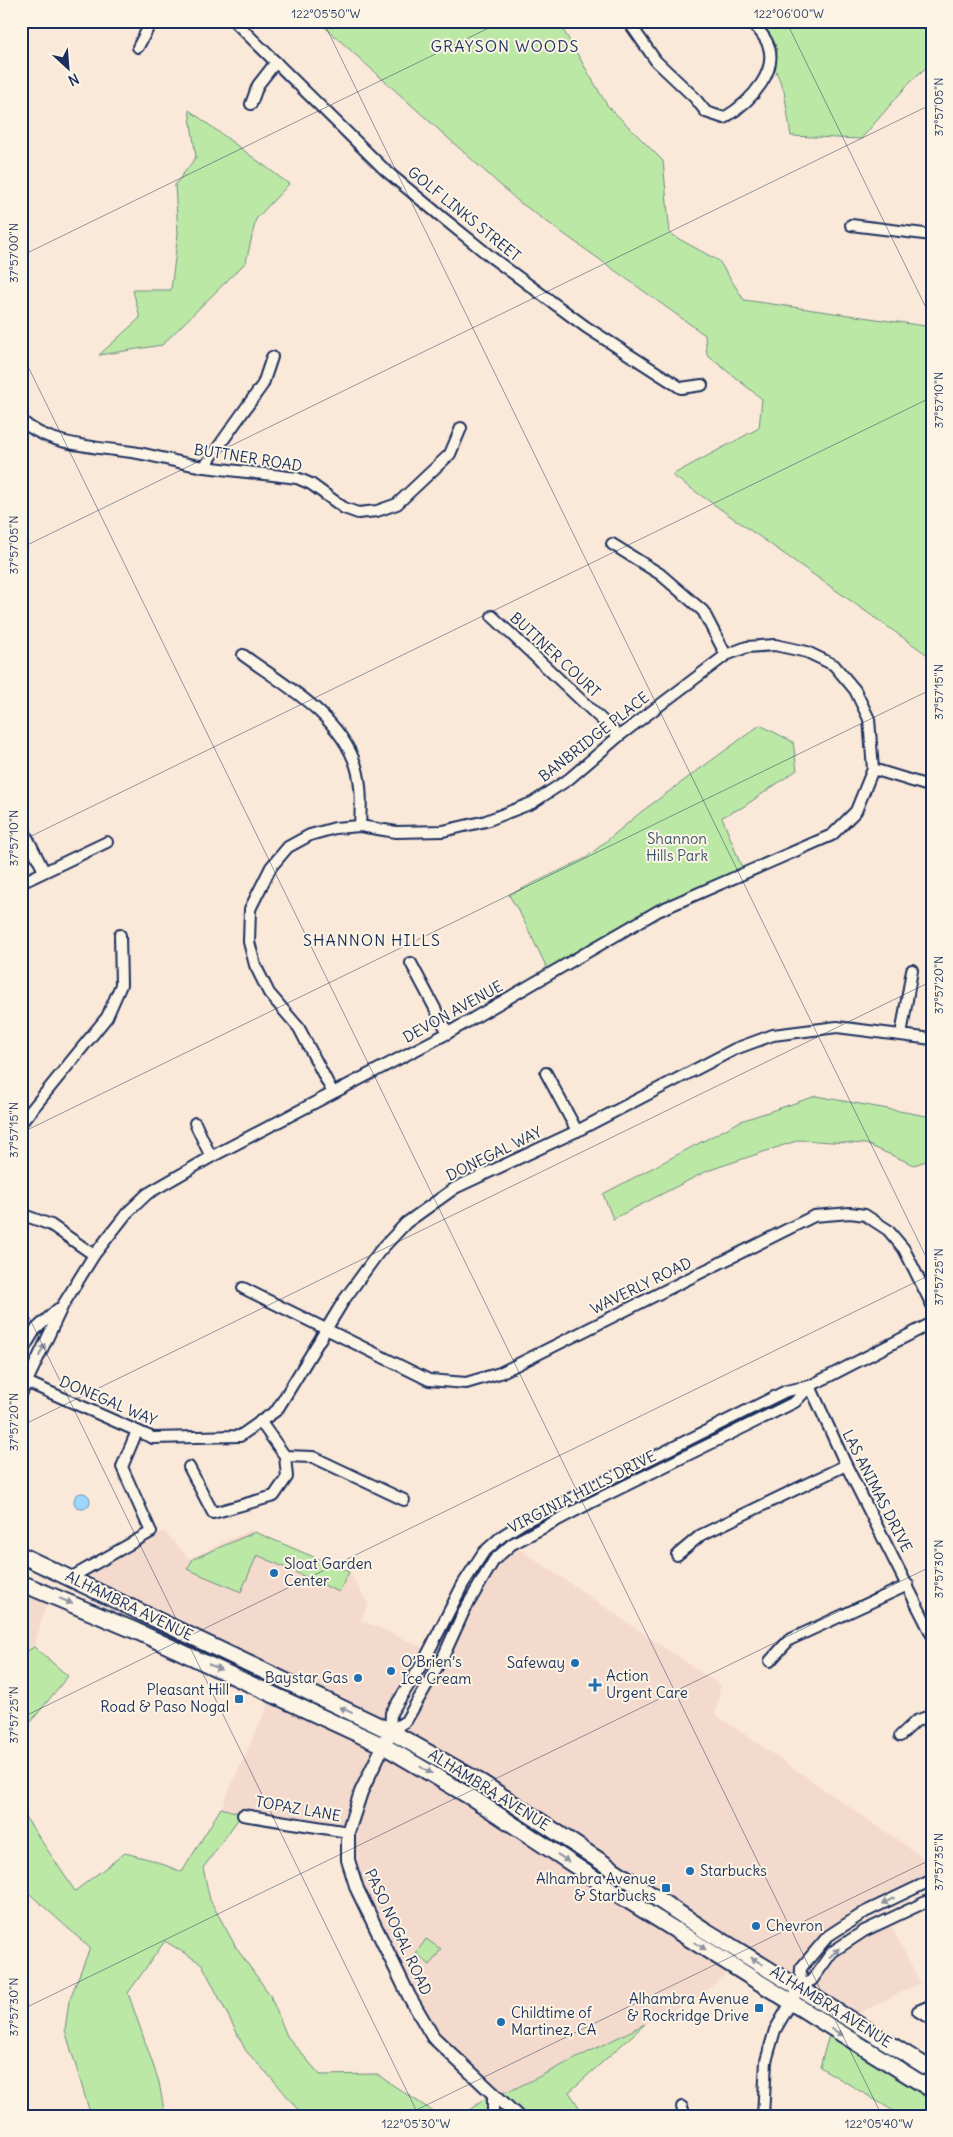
<svg xmlns="http://www.w3.org/2000/svg" width="953" height="2137" viewBox="0 0 953 2137" font-family="Delius,sans-serif">
<rect width="100%" height="100%" fill="#fae8d8"/>
<filter id="ink" filterUnits="userSpaceOnUse"><feTurbulence type="fractalNoise" baseFrequency=".02" numOctaves="2"/><feDisplacementMap in="SourceGraphic" scale="10" xChannelSelector="R" yChannelSelector="G"/><feConvolveMatrix kernelMatrix="1 2 1 2 8 2 1 2 1" color-interpolation-filters="sRGB"/></filter>
<g filter="url(#ink)">
<!-- built -->
<g fill="#f4dacd">
<polygon points="250,1530 349,1572 368,1604 361,1620 429,1650 392,1713 390,1730 406,1721 494,1560 512,1544 721,1686 715,1714 928,1861 932,1866 932,1880 828,1936 801,1968 800,1986 832,1952 889,1921 920,1983 850,2018 482,1783 72,1579 164,1531 189,1559"/>
<polygon points="21,1582 49,1594 34,1647 21,1655"/>
<polygon points="273,1694 384,1746 733,1967 701,1996 512,2090 493,2093 433,2037 357,1889 348,1833 243,1815 221,1808"/>
</g>
<!-- green -->
<g fill="#bce8a6" stroke="#6c8c82">
<polygon points="318,21 558,21 607,105 663,161 670,234 719,261 744,300 932,327 932,658 672,475 759,428 762,399 707,355 705,335 518,201"/>
<polygon points="774,21 932,21 932,62 910,82 861,139 791,136 784,91 760,31"/>
<polygon points="189,110 289,184 256,219 246,262 162,345 99,355 140,318 133,290 171,290 178,234 175,185 196,157"/>
<polygon points="760,725 793,742 797,770 743,807 722,817 744,873 658,911 550,974 521,915 509,895 586,858 641,812"/>
<polygon points="816,1096 932,1117 932,1159 914,1165 866,1144 799,1140 707,1171 613,1219 603,1194 741,1121"/>
<polygon points="255,1532 349,1572 339,1592 257,1555 241,1592 187,1569 193,1559"/>
<polygon points="34,1647 68,1676 21,1734 21,1655"/>
<polygon points="21,1807 26,1818 75,1891 125,1853 152,1860 182,1872 221,1808 242,1814 203,1868 210,1900 237,1949 270,1995 287,2036 320,2075 376,2074 440,2116 375,2116 366,2111 353,2116 303,2116 277,2084 246,2051 202,1964 165,1941 128,1993 159,2082 165,2116 91,2116 65,2030 69,2001 90,1948 21,1886"/>
<polygon points="426,1939 441,1949 430,1965 416,1953"/>
<polygon points="645,2024 569,2092 585,2116 461,2116 493,2093 512,2090"/>
<polygon points="831,2028 932,2090 932,2116 902,2116 820,2067"/>
</g>
<!-- water -->
<circle fill="#9cd7fd" stroke="#6894bd" cx="82" cy="1501" r="8"/>
<g fill="none" stroke-linecap="round" stroke-linejoin="round">
<!-- minor casing -->
<g stroke="#1b2f5e" stroke-width="14">
<g id="minor">
<polyline points="234,21 385,170 443,218 491,257 586,327 681,388 702,385"/>
<path d="M628,21L656,61L694,97L706,112L724,118C749,103 785,68 764,37C760,31 755,25 748,21"/>
<polyline points="138,47 152,21"/>
<polyline points="251,104 258,85 276,62"/>
<polyline points="851,225 932,235"/>
<path d="M21,420C49,447 101,447 138,453C160,457 183,464 205,467C236,471 267,474 297,478L311,484L344,508L358,513L377,511L397,504L450,454L461,428"/>
<polyline points="204,467 263,384 272,357"/>
<polyline points="612,544 660,574 703,611 726,655"/>
<polyline points="492,616 619,736"/>
<path d="M243,655C284,685 339,714 356,766C362,785 361,806 360,826"/>
<polyline points="873,769 932,787"/>
<polyline points="21,825 44,871"/>
<polyline points="21,883 107,842"/>
<polyline points="411,963 448,1033"/>
<polyline points="901,1035 912,970"/>
<polyline points="546,1073 577,1131"/>
<polyline points="21,1123 107,1017 121,985 120,935"/>
<polyline points="195,1123 211,1157"/>
<polyline points="21,1214 51,1225 94,1255"/>
<polyline points="243,1288 429,1380 466,1383 500,1373 814,1216 850,1213 865,1215 888,1230 904,1249 932,1305"/>
<polyline points="932,1323 810,1386 846,1465 932,1635"/>
<polyline points="21,1353 35,1330 58,1309"/>
<polyline points="22,1380 153,1438 240,1436 277,1410 344,1300 379,1252 406,1223 455,1188 577,1131 735,1049 773,1035 837,1027 932,1039"/>
<polygon points="810,1386 795,1402 590,1503 512,1544 494,1560 464,1611 444,1655 406,1721 390,1731 391,1713 424,1661 463,1584 483,1553 502,1536 524,1522 786,1391"/>
<polyline points="21,1394 63,1305 94,1255 127,1213 147,1194 211,1157 333,1093 448,1033 658,911 832,835 856,811 873,769 869,719 855,690 834,665 807,652 775,645 747,647 726,655 619,736 569,779 532,803 486,821 443,831 396,832 360,826 335,828 310,835 288,847 271,867 250,909 249,942 255,965 269,993 299,1028 333,1093"/>
<polyline points="260,1421 285,1456 313,1457 404,1500"/>
<polyline points="189,1467 213,1513 274,1496 287,1477 285,1456"/>
<polyline points="677,1555 701,1535 846,1465"/>
<polyline points="70,1578 151,1532 122,1467 137,1431"/>
<polyline points="770,1661 789,1640 908,1585"/>
<polyline points="900,1736 916,1721 932,1715"/>
<polyline points="243,1815 348,1832"/>
<polyline points="800,1987 812,1980 832,1952 864,1931 932,1899"/>
<polyline points="932,2005 918,2011 932,2020"/>
<polyline points="493,2093 493,2116"/>
<polyline points="682,2107 685,2116"/>
<polyline points="763,2116 766,2061 775,2030 800,1987 801,1968 828,1936 865,1912 932,1880"/>
</g>
</g>
<!-- tertiary casing -->
<g stroke="#1b2f5e" stroke-width="16">
<polyline id="tertiary" points="387,1738 361,1792 348,1832 348,1860 357,1889 409,1996 433,2037 517,2116"/>
</g>
<!-- secondary casing -->
<g stroke="#1b2f5e" stroke-width="19">
<g id="secondary">
<polyline points="21,1555 390,1731 482,1783 703,1929 932,2070"/>
<polyline points="21,1583 136,1631 384,1746 474,1799 624,1898 932,2090"/>
</g>
</g>
<!-- minor -->
<use href="#minor" stroke="#fcf5e5" stroke-width="10"/>
<!-- tertiary -->
<use href="#tertiary" stroke="#fcf5e5" stroke-width="12"/>
<!-- secondary -->
<use href="#secondary" stroke="#fcf5e5" stroke-width="15"/>
</g>
<!-- one-way arrows -->
<defs><path id="oneway-solid" d="M-6-.8H1V-3.2L6.5 0L1 3.2V.8H-6Z" transform="scale(1.25)"/></defs>
<g fill="#8c92a2">
<use href="#oneway-solid" transform="translate(42 1350) rotate(-65)"/>
<use href="#oneway-solid" transform="translate(66 1601) rotate(23)"/>
<use href="#oneway-solid" transform="translate(215 1667) rotate(25)"/>
<use href="#oneway-solid" transform="translate(346 1710) rotate(-154)"/>
<use href="#oneway-solid" transform="translate(426 1770) rotate(30)"/>
<use href="#oneway-solid" transform="translate(563 1858) rotate(34)"/>
<use href="#oneway-solid" transform="translate(888 1901) rotate(154)"/>
<use href="#oneway-solid" transform="translate(700 1946) rotate(32)"/>
<use href="#oneway-solid" transform="translate(834 1953) rotate(-42)"/>
<use href="#oneway-solid" transform="translate(757 1961) rotate(-149)"/>
<use href="#oneway-solid" transform="translate(837 2032) rotate(31)"/>
</g>
</g>
<!-- ticks -->
<path fill="none" stroke="#1b2f5e" stroke-width="1" stroke-opacity="0.45" d="M323,21L932,1269M786,21L932,320M21,256L503,21M21,352L882,2116M21,548L932,104M21,841L932,397M21,1133L932,689M21,1301L419,2116M21,1426L932,981M21,1718L932,1274M21,2010L932,1566M404,2116L932,1859"/>
<!-- markers -->
<g fill="#1f6fb2" stroke="#fcf5e5" stroke-width="2">
<circle cx="274" cy="1573" r="5"/>
<circle cx="575" cy="1663" r="5"/>
<circle cx="391" cy="1671" r="5"/>
<circle cx="358" cy="1678" r="5"/>
<path d="M592.5 1677.5h5v5h5v5h-5v5h-5v-5h-5v-5h5z"/>
<rect x="234" y="1694" width="10" height="10" rx="2.5"/>
<circle cx="690" cy="1871" r="5"/>
<rect x="661" y="1883" width="10" height="10" rx="2.5"/>
<circle cx="756" cy="1926" r="5"/>
<rect x="754" y="2003" width="10" height="10" rx="2.5"/>
<circle cx="501" cy="2022" r="5"/>
</g>
<g text-anchor="middle" stroke-width="4" stroke-linejoin="round" paint-order="stroke">
<!-- street labels -->
<g font-size="15" fill="#1b2f5e" stroke="#fcf5e5">
<text transform="translate(464 214) rotate(39)" y="5">GOLF LINKS STREET</text>
<text transform="translate(248 458) rotate(9)" y="5">BUTTNER ROAD</text>
<text transform="translate(555 655) rotate(43)" y="5">BUTTNER COURT</text>
<text transform="translate(594 737) rotate(-38)" y="5">BANBRIDGE PLACE</text>
<text transform="translate(453 1012) rotate(-29)" y="5">DEVON AVENUE</text>
<text transform="translate(494 1154) rotate(-26)" y="5">DONEGAL WAY</text>
<text transform="translate(641 1286) rotate(-26)" y="5">WAVERLY ROAD</text>
<text transform="translate(108 1401) rotate(23)" y="5">DONEGAL WAY</text>
<text transform="translate(877 1491) rotate(63)" y="5">LAS ANIMAS DRIVE</text>
<text transform="translate(582 1492) rotate(-27)" y="5">VIRGINIA HILLS DRIVE</text>
<text transform="translate(129 1606) rotate(26)" y="5">ALHAMBRA AVENUE</text>
<text transform="translate(489 1790) rotate(32)" y="5">ALHAMBRA AVENUE</text>
<text transform="translate(298 1809) rotate(10)" y="5">TOPAZ LANE</text>
<text transform="translate(398 1932) rotate(65)" y="5">PASO NOGAL ROAD</text>
<text transform="translate(831 2007) rotate(32)" y="5">ALHAMBRA AVENUE</text>
</g>
<!-- park labels -->
<g font-size="15" fill="#3b546c" stroke="#fcf5e5">
<text x="677" y="844">Shannon<tspan x="677" dy="17">Hills Park</tspan></text>
</g>
<!-- poi labels -->
<g font-size="15" fill="#1b2f5e" stroke="#fcf5e5" text-anchor="start">
<text x="284" y="1569">Sloat Garden<tspan x="284" dy="17">Center</tspan></text>
<text x="401" y="1667">O’Brien’s<tspan x="401" dy="17">Ice Cream</tspan></text>
<text x="565" y="1668" text-anchor="end">Safeway</text>
<text x="606" y="1681">Action<tspan x="606" dy="17">Urgent Care</tspan></text>
<text x="348" y="1683" text-anchor="end">Baystar Gas</text>
<text x="229" y="1695" text-anchor="end">Pleasant Hill<tspan x="229" dy="17">Road &amp; Paso Nogal</tspan></text>
<text x="700" y="1876">Starbucks</text>
<text x="656" y="1884" text-anchor="end">Alhambra Avenue<tspan x="656" dy="17">&amp; Starbucks</tspan></text>
<text x="766" y="1931">Chevron</text>
<text x="749" y="2004" text-anchor="end">Alhambra Avenue<tspan x="749" dy="17">&amp; Rockridge Drive</tspan></text>
<text x="511" y="2018">Childtime of<tspan x="511" dy="17">Martinez, CA</tspan></text>
</g>
<!-- neighbourhood labels -->
<g font-size="16" letter-spacing="1" fill="#1b2f5e" stroke="#fcf5e5">
<text x="505" y="52">GRAYSON WOODS</text>
<text x="372" y="946">SHANNON HILLS</text>
</g>
</g>
<!-- margin -->
<rect width="953" height="2137" fill="none" stroke="#fcf5e5" stroke-width="55"/>
<!-- north arrow -->
<g transform="translate(68 68) rotate(154)" stroke="#fcf5e5" stroke-width="4" paint-order="stroke">
<path d="M0-4L9 19L0 12L-9 19Z" fill="#1b2f5e"/>
<text y="-8" font-size="14" font-weight="bold" text-anchor="middle" fill="#1b2f5e">N</text>
</g>
<rect x="28" y="28" width="898" height="2082" fill="none" stroke="#1b2f5e" stroke-width="2"/>
<g font-size="12" text-anchor="middle" fill="#1b2f5e">
<text x="326" y="18">122°05'50"W</text>
<text x="789" y="18">122°06'00"W</text>
<text transform="translate(939 107) rotate(-90)" y="4">37°57'05"N</text>
<text transform="translate(14 253) rotate(-90)" y="4">37°57'00"N</text>
<text transform="translate(939 400) rotate(-90)" y="4">37°57'10"N</text>
<text transform="translate(14 545) rotate(-90)" y="4">37°57'05"N</text>
<text transform="translate(939 692) rotate(-90)" y="4">37°57'15"N</text>
<text transform="translate(14 838) rotate(-90)" y="4">37°57'10"N</text>
<text transform="translate(939 985) rotate(-90)" y="4">37°57'20"N</text>
<text transform="translate(14 1130) rotate(-90)" y="4">37°57'15"N</text>
<text transform="translate(939 1277) rotate(-90)" y="4">37°57'25"N</text>
<text transform="translate(14 1422) rotate(-90)" y="4">37°57'20"N</text>
<text transform="translate(939 1569) rotate(-90)" y="4">37°57'30"N</text>
<text transform="translate(14 1715) rotate(-90)" y="4">37°57'25"N</text>
<text transform="translate(939 1862) rotate(-90)" y="4">37°57'35"N</text>
<text transform="translate(14 2007) rotate(-90)" y="4">37°57'30"N</text>
<text x="416" y="2128">122°05'30"W</text>
<text x="879" y="2128">122°05'40"W</text>
</g>
</svg>
